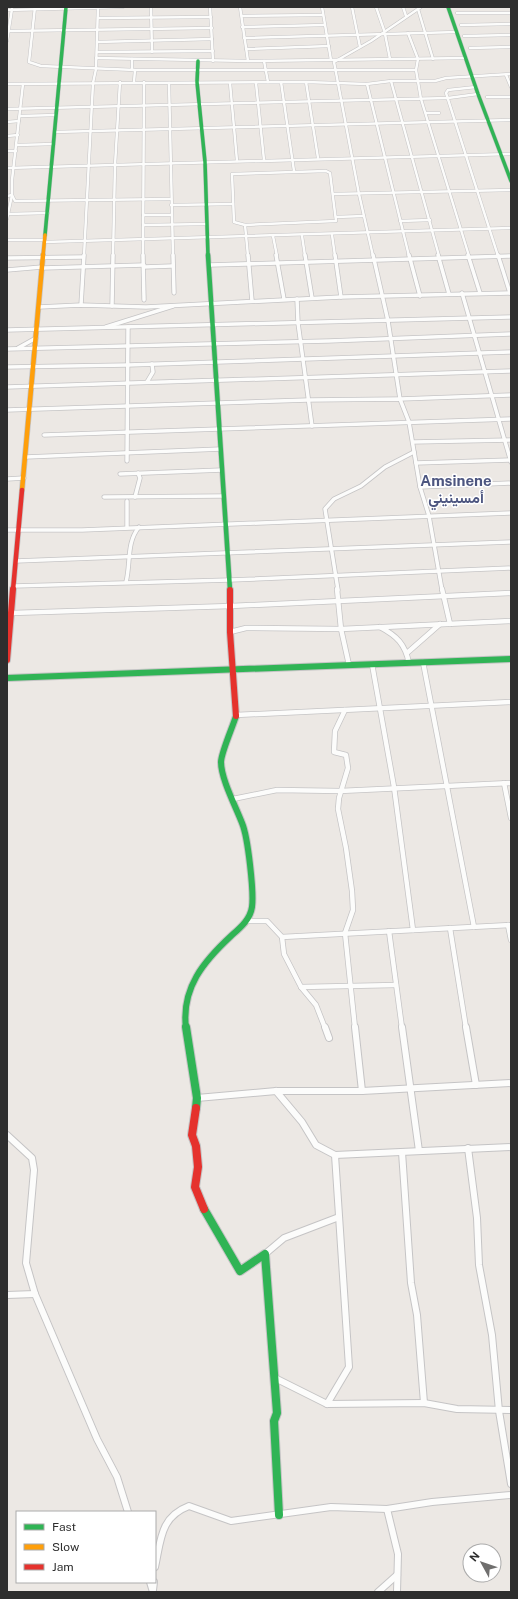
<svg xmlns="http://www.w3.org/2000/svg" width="518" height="1599" viewBox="0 0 518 1599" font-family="'Public Sans',Vazirmatn,sans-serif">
<rect width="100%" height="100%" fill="#ece8e4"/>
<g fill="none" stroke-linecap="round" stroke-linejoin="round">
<!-- street-far3 casing -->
<g stroke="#c5c4c5" stroke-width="3.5">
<g id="street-far3">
<polyline points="35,7 29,62 41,66 135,70 416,70"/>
<polyline points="151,7 152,52"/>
<polyline points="210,7 213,61"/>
<polyline points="240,7 248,61"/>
<polyline points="322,7 331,60"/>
<polyline points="352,7 360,47"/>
<polyline points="376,7 384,30"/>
<polyline points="403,7 406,16"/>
<polyline points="418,9 433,59"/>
<polyline points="7,10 123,7"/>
<polyline points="457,13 511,13"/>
<polyline points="242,16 323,15"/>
<polyline points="98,18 211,17"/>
<polyline points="461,25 511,24"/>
<polyline points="242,27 324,25"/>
<polyline points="7,31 212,28"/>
<polyline points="408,33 418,59 416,70 421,99 469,256"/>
<polyline points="385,34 390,59"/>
<polyline points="464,36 511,35"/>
<polyline points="244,38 457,32"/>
<polyline points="7,41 12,9"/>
<polyline points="97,42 212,39"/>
<polyline points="470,48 511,47"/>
<polyline points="246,49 329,46"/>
<polyline points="97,52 213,51"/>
<polyline points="96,58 248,61 466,58"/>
<polyline points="132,59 132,70"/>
<polyline points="264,61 268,82"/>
<polyline points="506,75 511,87"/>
<polyline points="391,81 439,256"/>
<polyline points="134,82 135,70"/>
<polyline points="281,82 294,171"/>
<polyline points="306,82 318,158"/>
<polyline points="169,83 173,256"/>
<polyline points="230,83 237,161"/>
<polyline points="256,83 264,160"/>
<polyline points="7,84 306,82 367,84 391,81 435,81 446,78 511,74"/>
<polyline points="367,84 409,256"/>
<polyline points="476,87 448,90 446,93 498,256"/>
<polyline points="487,97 511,97"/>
<polyline points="7,109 448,98 478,94"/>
<polyline points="426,113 439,113"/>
<polyline points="20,116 56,115"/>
<polyline points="7,122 19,121"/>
<polyline points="55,132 511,120"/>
<polyline points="7,136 18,135"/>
<polyline points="17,145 54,144"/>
<polyline points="7,151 16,151"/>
<polyline points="7,168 511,154"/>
<polygon points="326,171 330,173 336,221 245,225 234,222 232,174"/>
<polyline points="333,194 511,190"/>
<polyline points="7,196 12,195 15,201 170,199"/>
<polyline points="171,205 233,204"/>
<polyline points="7,214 48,213"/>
<polyline points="143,215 171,215"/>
<polyline points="336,217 364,216"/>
<polyline points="7,219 12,195 12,180 23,84"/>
<polyline points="400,221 430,220"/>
<polyline points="143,225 207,224"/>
<polyline points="245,225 248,256"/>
<polyline points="332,235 335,256"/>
<polyline points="273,236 277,256"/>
<polyline points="302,236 305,256"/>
<polyline points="7,240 45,240"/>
<polyline points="45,242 511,228"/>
<polyline points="84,256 93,83 96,69 98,7"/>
<polyline points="113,256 115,165 120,82"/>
<polyline points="143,256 144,82"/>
<polyline points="373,256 359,194 334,62 371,41 421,7"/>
<polyline points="508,256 511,256"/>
</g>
</g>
<!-- street-far2 casing -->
<g stroke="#c5c4c5" stroke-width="5">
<g id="street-far2">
<polyline points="143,255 144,300"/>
<polyline points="173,255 174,293"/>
<polyline points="248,255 252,301"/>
<polyline points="276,255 284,299"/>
<polyline points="305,255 312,298"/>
<polyline points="335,255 341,297"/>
<polyline points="373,255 388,321 400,399 511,395"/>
<polyline points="409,255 420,296"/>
<polyline points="438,255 449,294"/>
<polyline points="468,255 480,293"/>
<polyline points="498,255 510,293"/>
<polyline points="7,258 83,257"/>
<polyline points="210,265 511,256"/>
<polyline points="144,267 172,266"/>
<polyline points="43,268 144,265"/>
<polyline points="7,270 42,267"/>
<polyline points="462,293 511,462"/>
<polyline points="297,299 298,323 312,426"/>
<polyline points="81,305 84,255"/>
<polyline points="112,306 113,255"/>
<polyline points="39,307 81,305 146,307 341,297 511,293"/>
<polyline points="106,327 173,306"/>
<polyline points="7,330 511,317"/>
<polyline points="18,348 36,338"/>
<polyline points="7,349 328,341 511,334"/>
<polyline points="7,367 128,365 511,352"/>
<polyline points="147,382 153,372 152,364"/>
<polyline points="7,387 511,371"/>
<polyline points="7,410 308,400 400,399 409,422 420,487 429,516 442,590"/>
<polyline points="44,435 511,419"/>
<polyline points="413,442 511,440"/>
<polyline points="26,457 221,449"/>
<polyline points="127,461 128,327"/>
<polyline points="416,463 511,460"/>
<polyline points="120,474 222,470"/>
<polyline points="7,479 24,478"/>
<polyline points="420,487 511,483"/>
<polyline points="104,497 223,496"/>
<polyline points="135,497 140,478 138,473"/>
<polyline points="127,501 127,527"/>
<polyline points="7,530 82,530 511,513"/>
<polyline points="16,561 511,542"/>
<path d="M126,582C131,563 126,543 139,527"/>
<polyline points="14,586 230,580 511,568"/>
<polyline points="338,590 325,509 334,499 361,486 385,467 414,452"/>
</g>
</g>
<!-- street-far1 casing -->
<g stroke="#c5c4c5" stroke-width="6">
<g id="street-far1">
<polyline points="337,589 341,629 349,665"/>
<polyline points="442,589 450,624"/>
<polyline points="12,613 231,606 511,593"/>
<path d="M380,627C397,636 405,644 409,663"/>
<polyline points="230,632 246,628 341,629 511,621"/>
<polyline points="407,653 440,624"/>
<polyline points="423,662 474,927"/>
<polyline points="372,664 394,787 413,930"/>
<polyline points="345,710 335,731 334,752 346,755 348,768 339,798 338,809 346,848 352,891 353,910 345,933 355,1028"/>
<polyline points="236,715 511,702"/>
<polyline points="504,783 511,818"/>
<polyline points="233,799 277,790 340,791 511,783"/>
<polyline points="247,921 267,921 282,937 284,954 301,987 316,1005 325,1028"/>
<polyline points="508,925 511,940"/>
<polyline points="450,928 466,1028"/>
<polyline points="389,931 402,1028"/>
<polyline points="282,937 511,925"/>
<polyline points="301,987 396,985"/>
</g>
</g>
<!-- street casing -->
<g stroke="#c5c4c5" stroke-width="8">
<g id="street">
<polyline points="325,1027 329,1038"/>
<polyline points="355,1027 362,1091"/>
<polyline points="402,1027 419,1151"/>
<polyline points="466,1027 476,1085"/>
<polyline points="276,1091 302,1122 316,1145 335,1155 511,1147"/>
<polyline points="197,1098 276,1091 362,1091 511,1083"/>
<polyline points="7,1135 32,1158 34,1170 26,1263 35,1294 97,1439 117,1477 128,1512"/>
<polyline points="468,1148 477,1218 479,1265 492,1335 499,1411 511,1484"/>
<polyline points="402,1152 411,1283 417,1315 424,1403"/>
<polyline points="265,1254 284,1238 339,1217"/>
<polyline points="7,1295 35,1294"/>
<polyline points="275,1378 327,1404 424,1403 457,1409 511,1410"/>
<polyline points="327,1404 349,1367 335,1155"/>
<polyline points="387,1509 398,1554 397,1592"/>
<path d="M155,1567C161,1540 160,1517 189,1506L231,1521L331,1507L387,1509L432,1502L511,1495"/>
<polyline points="150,1582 153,1592"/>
<polyline points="153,1590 154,1582"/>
<polyline points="378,1592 397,1575"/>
</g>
</g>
<!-- fast-far3 casing -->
<g stroke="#c5c4c5" stroke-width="4.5">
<g id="fast-far3">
<polyline points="448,7 478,94 511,181"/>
<polyline points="198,61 197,82 205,162 208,256"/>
<polyline points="45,235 66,7"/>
</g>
</g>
<!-- fast-far2 casing -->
<g stroke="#c5c4c5" stroke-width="6">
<polyline id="fast-far2" points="208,255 230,590"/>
</g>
<!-- fast-far1 casing -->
<g stroke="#c5c4c5" stroke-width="8">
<g id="fast-far1">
<polyline points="7,678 511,659"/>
<path d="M186,1028C181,988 204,961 231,936C240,928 250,920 252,907C254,892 248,837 242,823C236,807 221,779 221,762C221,753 233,726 236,716"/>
</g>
</g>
<!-- fast casing -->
<g stroke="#c5c4c5" stroke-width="10">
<g id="fast">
<polyline points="186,1027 197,1098 196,1108"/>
<polyline points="204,1209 240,1271 265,1254 277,1413 274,1421 279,1515"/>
</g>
</g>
<!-- slow-far1 casing -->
<g stroke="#c5c4c5" stroke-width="4.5">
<polyline id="slow-far1" points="43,256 45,235"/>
</g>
<!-- slow casing -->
<g stroke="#c5c4c5" stroke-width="6">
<polyline id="slow" points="22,490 43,255"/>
</g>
<!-- jam-far2 casing -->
<g stroke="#c5c4c5" stroke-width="6">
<polyline id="jam-far2" points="13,590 22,490"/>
</g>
<!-- jam-far1 casing -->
<g stroke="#c5c4c5" stroke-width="8">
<g id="jam-far1">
<polyline points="230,590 230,632 236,716"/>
<polyline points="7,660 13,589"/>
</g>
</g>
<!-- jam casing -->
<g stroke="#c5c4c5" stroke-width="10">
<polyline id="jam" points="196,1108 192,1135 196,1146 198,1167 195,1187 204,1209"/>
</g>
<!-- street-far3 -->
<use href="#street-far3" stroke="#fcfcfb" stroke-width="2.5"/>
<!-- street-far2 -->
<use href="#street-far2" stroke="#fcfcfb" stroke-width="3.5"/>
<!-- street-far1 -->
<use href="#street-far1" stroke="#fcfcfb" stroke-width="4.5"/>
<!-- street -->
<use href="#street" stroke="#fcfcfb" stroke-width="6"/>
<!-- fast-far3 -->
<use href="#fast-far3" stroke="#30b455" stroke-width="3.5"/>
<!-- fast-far2 -->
<use href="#fast-far2" stroke="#30b455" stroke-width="4.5"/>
<!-- fast-far1 -->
<use href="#fast-far1" stroke="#30b455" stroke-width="6"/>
<!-- fast -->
<use href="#fast" stroke="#30b455" stroke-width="8"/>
<!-- slow-far1 -->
<use href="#slow-far1" stroke="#ff9f0a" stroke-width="3.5"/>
<!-- slow -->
<use href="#slow" stroke="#ff9f0a" stroke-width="4.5"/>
<!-- jam-far2 -->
<use href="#jam-far2" stroke="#e5322d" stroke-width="4.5"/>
<!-- jam-far1 -->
<use href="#jam-far1" stroke="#e5322d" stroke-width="6"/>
<!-- jam -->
<use href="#jam" stroke="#e5322d" stroke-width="8"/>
</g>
<g text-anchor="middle" stroke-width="3" stroke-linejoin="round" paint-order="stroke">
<!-- neighbourhood labels -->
<g font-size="15" font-weight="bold" fill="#4d5680" stroke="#fff">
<text x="456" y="486">Amsinene<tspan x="456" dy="17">أمسينيني</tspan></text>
</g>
</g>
<!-- border -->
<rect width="518" height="1599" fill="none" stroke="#2e2e2e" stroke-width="16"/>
<!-- legend -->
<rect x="16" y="1511" width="140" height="72" fill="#ffffff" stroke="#ababab"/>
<rect x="24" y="1524" width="20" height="6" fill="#30b455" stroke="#ababab"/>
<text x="52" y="1531" font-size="12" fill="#2e2e2e">Fast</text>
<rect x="24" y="1544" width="20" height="6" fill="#ff9f0a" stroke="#ababab"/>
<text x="52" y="1551" font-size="12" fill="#2e2e2e">Slow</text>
<rect x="24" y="1564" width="20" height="6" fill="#e5322d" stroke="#ababab"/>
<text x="52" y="1571" font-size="12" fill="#2e2e2e">Jam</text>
<!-- north arrow -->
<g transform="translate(482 1563) rotate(310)"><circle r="19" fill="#ffffff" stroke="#ababab"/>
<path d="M0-3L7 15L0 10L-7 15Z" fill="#706f6e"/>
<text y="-6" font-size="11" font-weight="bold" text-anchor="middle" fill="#2e2e2e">N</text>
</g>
</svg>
